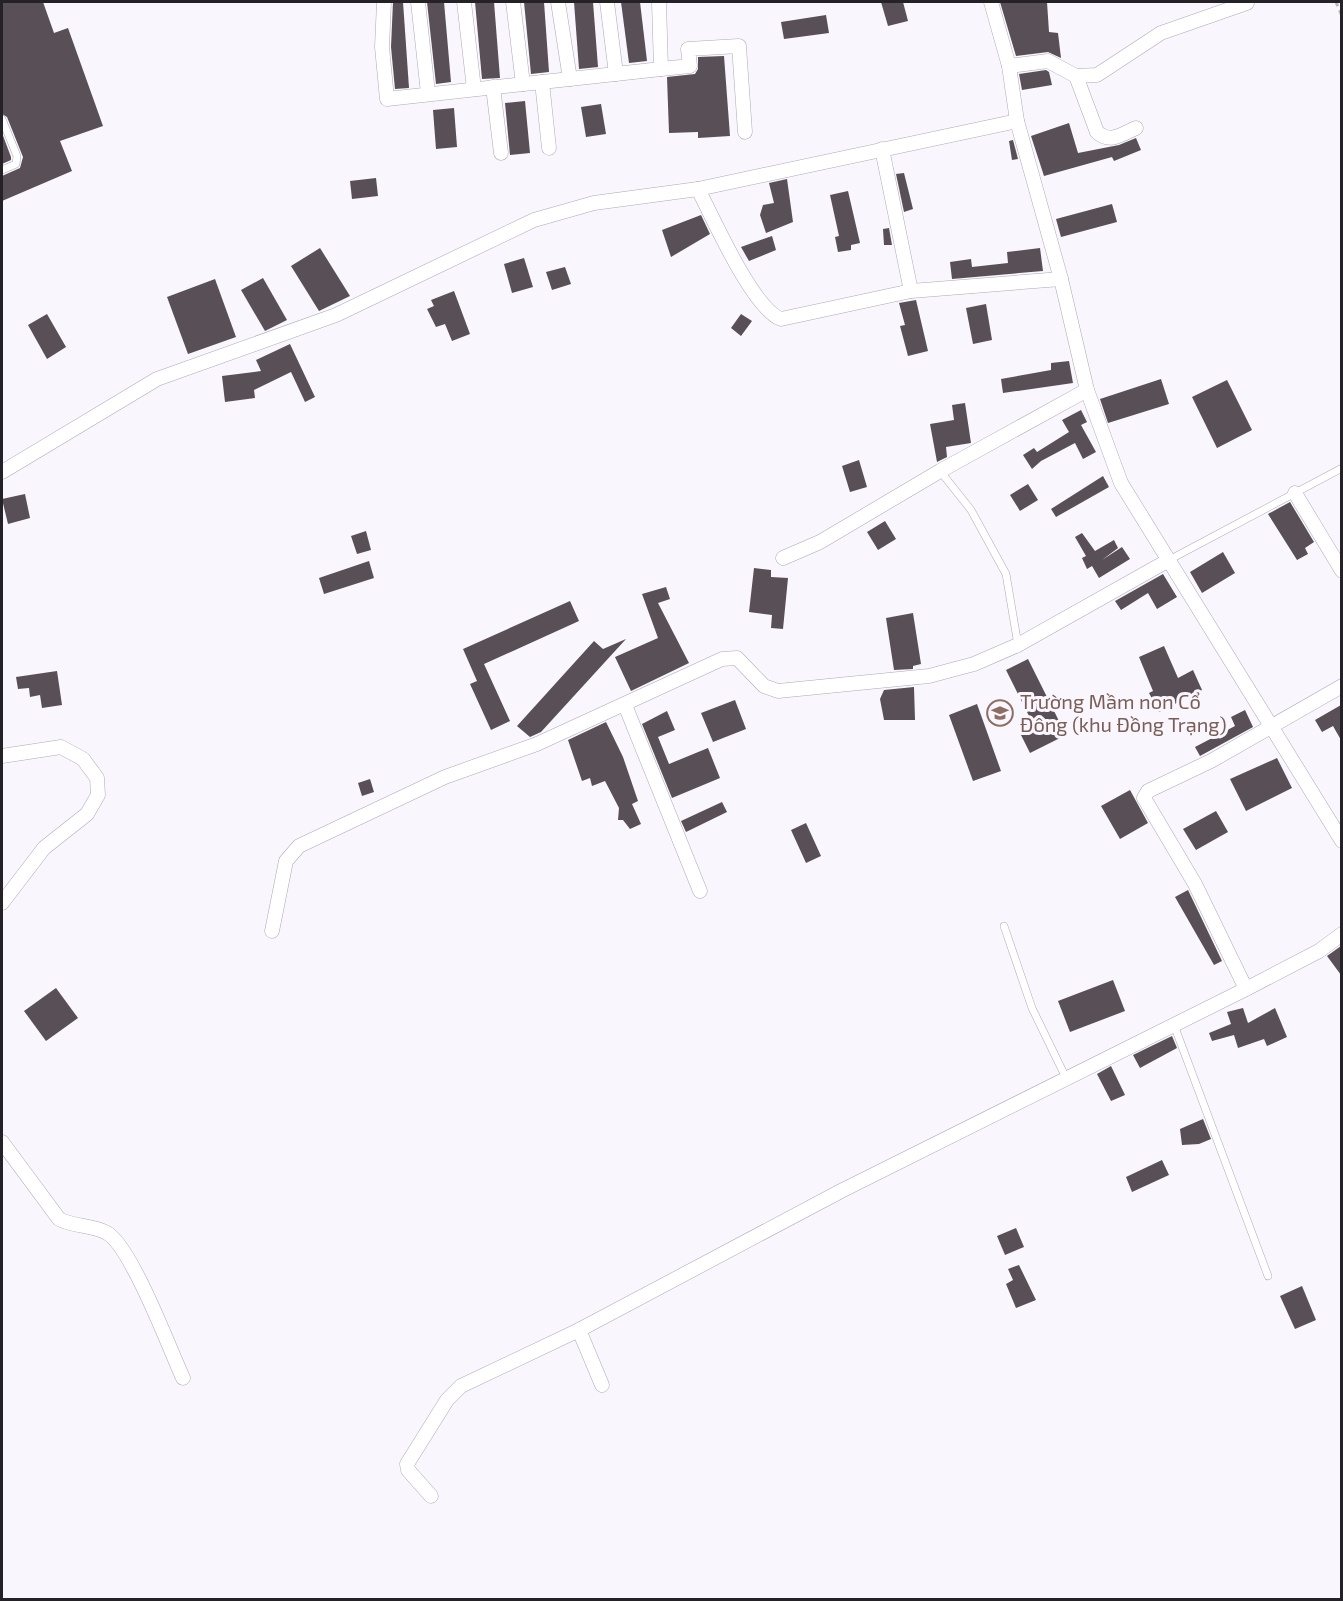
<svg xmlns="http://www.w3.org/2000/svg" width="1343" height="1601" viewBox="0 0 1343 1601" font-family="'Exo 2',sans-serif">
<rect width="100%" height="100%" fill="#f9f6fe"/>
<!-- building -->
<g fill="#594f56">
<polygon points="2,2 43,2 54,33 68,28 103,126 60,141 72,171 2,201 2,176 20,168 23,157 7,117 2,114"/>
<polygon points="393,2 403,2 409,88 395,89 391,47"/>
<polygon points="427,2 444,2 451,82 436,84"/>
<polygon points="475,2 494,2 500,78 482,79"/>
<polygon points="524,2 544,2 549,72 531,74"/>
<polygon points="574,2 593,2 598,67 579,69"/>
<polygon points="621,2 640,2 647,61 629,63"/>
<polygon points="881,2 903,2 908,21 888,26"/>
<polygon points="1000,2 1047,2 1049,32 1058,33 1061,58 1048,52 1016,56"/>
<polygon points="826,15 829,33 784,39 781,22"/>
<polygon points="724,56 730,136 698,138 698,132 669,133 667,77 695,74 698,69 698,57"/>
<polygon points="1046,70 1049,72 1052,85 1022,90 1019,74"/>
<polygon points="525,101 530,153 510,155 505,103"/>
<polygon points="601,104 606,134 586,137 581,107"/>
<polygon points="454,108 457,147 436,149 433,110"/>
<polygon points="1069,123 1078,153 1119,145 1136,138 1141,150 1114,161 1112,157 1044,176 1031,136"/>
<polygon points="2,133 11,157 11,160 2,164"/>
<polygon points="1013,140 1018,159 1012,160 1009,141"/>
<polygon points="904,173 913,209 904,212 896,174"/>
<polygon points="376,178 378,196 352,199 350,181"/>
<polygon points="787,179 793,222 766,233 760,215 763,205 774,203 769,183"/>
<polygon points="848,191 860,243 851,245 851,250 838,252 835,237 839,236 830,195"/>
<polygon points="1112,204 1117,222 1061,237 1056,219"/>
<polygon points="701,215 710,234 671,257 662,230"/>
<polygon points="889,228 892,245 884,245 883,229"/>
<polygon points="772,236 776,250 749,261 741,247"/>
<polygon points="320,248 350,296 319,311 291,266"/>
<polygon points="1040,248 1043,271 952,279 950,262 971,259 972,267 1008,263 1007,252"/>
<polygon points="524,258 533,287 512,293 504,264"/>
<polygon points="565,267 571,284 552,290 546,272"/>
<polygon points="263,278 287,320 265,331 241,290"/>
<polygon points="215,279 236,337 188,354 167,297"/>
<polygon points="454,291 470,334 452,341 445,324 436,327 427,309 434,306 431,300"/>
<polygon points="916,300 928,351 908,356 900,326 905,325 899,303"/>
<polygon points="986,304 992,340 973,344 966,308"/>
<polygon points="47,314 66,347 47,359 28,325"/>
<polygon points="741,314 752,321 741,336 731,328"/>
<polygon points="290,344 315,397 305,402 291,372 254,390 255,398 225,402 222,376 261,371 256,360"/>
<polygon points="1069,361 1073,383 1003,393 1001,379 1051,370 1051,363"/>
<polygon points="1161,379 1169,404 1108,423 1100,399"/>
<polygon points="1227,380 1252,430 1217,448 1192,397"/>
<polygon points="965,403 971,443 946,447 947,457 937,462 930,424 954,420 952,405"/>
<polygon points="1081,410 1087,422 1081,425 1096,452 1083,459 1075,443 1041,461 1032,469 1023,455 1034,448 1037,452 1069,432 1062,420"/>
<polygon points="859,460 867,487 850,492 842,466"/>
<polygon points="1103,476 1109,487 1056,517 1051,509"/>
<polygon points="1028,484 1038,500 1020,511 1010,495"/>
<polygon points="25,494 30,518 8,524 2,499"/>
<polygon points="1290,502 1314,542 1305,548 1308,554 1297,560 1268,514"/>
<polygon points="885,521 896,539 878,550 867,532"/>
<polygon points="366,531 371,550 357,554 351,536"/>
<polygon points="1082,533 1095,551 1114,540 1118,548 1102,560 1122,547 1130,559 1099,578 1092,566 1087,569 1082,558 1086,556 1075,537"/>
<polygon points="1223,552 1235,573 1202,593 1190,572"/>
<polygon points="369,561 374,578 324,594 319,578"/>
<polygon points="754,568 771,570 771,577 788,578 783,629 771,628 772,615 749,612"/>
<polygon points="1163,574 1177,597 1157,609 1148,593 1121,610 1115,601"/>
<polygon points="666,587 670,599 658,603 689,663 631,691 615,657 658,638 642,594"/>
<polygon points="570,601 579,621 484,664 510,721 491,730 470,684 477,681 463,649"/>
<polygon points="913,613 921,664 913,666 913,669 894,670 886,618"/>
<polygon points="626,639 541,732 530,737 517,726 594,641 603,649"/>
<polygon points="1164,646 1178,678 1193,670 1202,690 1159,712 1149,693 1153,691 1139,657"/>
<polygon points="1028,659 1066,735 1030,753 1020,733 1034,726 1006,670"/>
<polygon points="57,671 62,705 42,708 40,695 30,697 29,688 18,689 16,677"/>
<polygon points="914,687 915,720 884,720 880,699 884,690"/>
<polygon points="735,700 746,729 713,742 701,713"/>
<polygon points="977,704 1001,771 973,781 949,715"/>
<polygon points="1341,705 1341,740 1333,726 1322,732 1315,720"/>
<polygon points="1245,710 1253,727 1200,756 1195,747 1235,726 1231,717"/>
<polygon points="667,711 675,730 658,737 669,764 708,748 720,778 672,798 642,724"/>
<polygon points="606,722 623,757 638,801 632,804 641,824 630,829 623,820 618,820 619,808 605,781 592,786 590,778 582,781 568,740"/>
<polygon points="1277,758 1292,788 1246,811 1230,779"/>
<polygon points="370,779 374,792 362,796 358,783"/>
<polygon points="1130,790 1148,823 1120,839 1101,806"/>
<polygon points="722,802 727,812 686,832 681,821"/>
<polygon points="1216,811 1228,832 1196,850 1183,829"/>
<polygon points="806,823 821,856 806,863 791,830"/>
<polygon points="1188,890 1222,961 1214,965 1175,897"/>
<polygon points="1341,946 1341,975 1327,956"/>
<polygon points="1113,980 1125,1011 1070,1032 1058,1001"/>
<polygon points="56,988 78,1018 46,1041 24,1011"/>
<polygon points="1243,1008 1248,1023 1275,1008 1287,1037 1267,1046 1264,1039 1238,1048 1234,1035 1212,1041 1209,1033 1231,1024 1227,1012"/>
<polygon points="1172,1036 1177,1048 1140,1068 1133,1055"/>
<polygon points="1111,1066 1125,1095 1111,1101 1097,1074"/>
<polygon points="1203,1119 1211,1139 1199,1144 1182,1145 1180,1129"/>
<polygon points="1162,1160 1169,1175 1132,1192 1126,1177"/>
<polygon points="1016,1228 1024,1247 1005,1255 997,1236"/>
<polygon points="1019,1265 1036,1300 1016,1308 1006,1284 1013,1280 1008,1269"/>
<polygon points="1302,1286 1316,1320 1295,1329 1280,1296"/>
</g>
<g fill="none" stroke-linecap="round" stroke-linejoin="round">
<!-- lane casing -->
<g stroke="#aea9b5" stroke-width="8">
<g id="lane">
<polyline points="2,119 17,156 16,164 2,170"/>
<polyline points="940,471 971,510 1006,574 1018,645"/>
<polyline points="1169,560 1342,468"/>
<polyline points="1004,926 1032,1008 1067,1080"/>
<polyline points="1174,1025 1268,1276"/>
</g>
</g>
<!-- street casing -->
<g stroke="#aea9b5" stroke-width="15">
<g id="street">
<polyline points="384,2 382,47 387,99 661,69"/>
<polyline points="418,2 428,93"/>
<polyline points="464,2 474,89"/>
<polyline points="513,2 523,84"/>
<polyline points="558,2 570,79"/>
<polyline points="607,2 616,74"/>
<polyline points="659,2 661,69 690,66 688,49 739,46 745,132"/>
<polyline points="991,2 1009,66 1017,121 1061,279 1087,390 1121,483 1342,841"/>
<polyline points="1009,66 1048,61 1076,76 1097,75 1161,33 1247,3"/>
<path d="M1076,76L1097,132C1110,144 1122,134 1136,128"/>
<polyline points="542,82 549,148"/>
<polyline points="493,87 501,153"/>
<polyline points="882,149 911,291"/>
<path d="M698,189C713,218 753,309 781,319L911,291L1061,279"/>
<polyline points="2,472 157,379 336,315 534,220 594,203 698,189 1017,121"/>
<polyline points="1295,493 1342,571"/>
<polyline points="783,558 820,542 940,471 1087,390"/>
<polyline points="625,705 700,891"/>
<polyline points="2,756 61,747 83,759 97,778 98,795 87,814 44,848 2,903"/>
<polyline points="272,931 286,861 299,846 445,777 537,744 722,659 737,658 764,686 778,691 929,676 974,664 1018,645 1169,560"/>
<polyline points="1246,989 1195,884 1144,798 1148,791 1211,761 1342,686"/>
<path d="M2,1142L59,1219C74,1227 93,1225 107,1233C131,1246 170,1350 183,1378"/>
<polyline points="579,1330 602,1385"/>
<polyline points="431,1496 408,1470 407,1464 447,1400 461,1386 579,1330 841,1191 1246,989 1319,951 1342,934"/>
</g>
</g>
<!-- path -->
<polyline stroke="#b8b5bc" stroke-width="3" stroke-dasharray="4.5 4.5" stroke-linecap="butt" points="1336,2 1342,16"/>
<!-- lane -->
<use href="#lane" stroke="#fff" stroke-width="7"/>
<!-- street -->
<use href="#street" stroke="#fff" stroke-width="14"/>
</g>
<!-- icons -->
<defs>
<g id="school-ring" transform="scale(1.35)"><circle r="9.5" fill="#f9f6fe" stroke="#8d6e63" stroke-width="1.5"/><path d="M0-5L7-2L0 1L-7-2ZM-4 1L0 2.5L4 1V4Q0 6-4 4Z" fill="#8d6e63"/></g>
</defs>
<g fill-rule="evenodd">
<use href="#school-ring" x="1000" y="713"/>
</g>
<g text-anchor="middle" stroke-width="6" stroke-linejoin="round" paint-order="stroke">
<!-- education labels -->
<g font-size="20" fill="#785e54" stroke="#f9f6fe" text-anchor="start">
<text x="1020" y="709">Trường Mầm non Cổ<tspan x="1020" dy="23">Đông (khu Đồng Trạng)</tspan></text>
</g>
</g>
<!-- border -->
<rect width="1343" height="1601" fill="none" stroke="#242226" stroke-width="6"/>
</svg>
